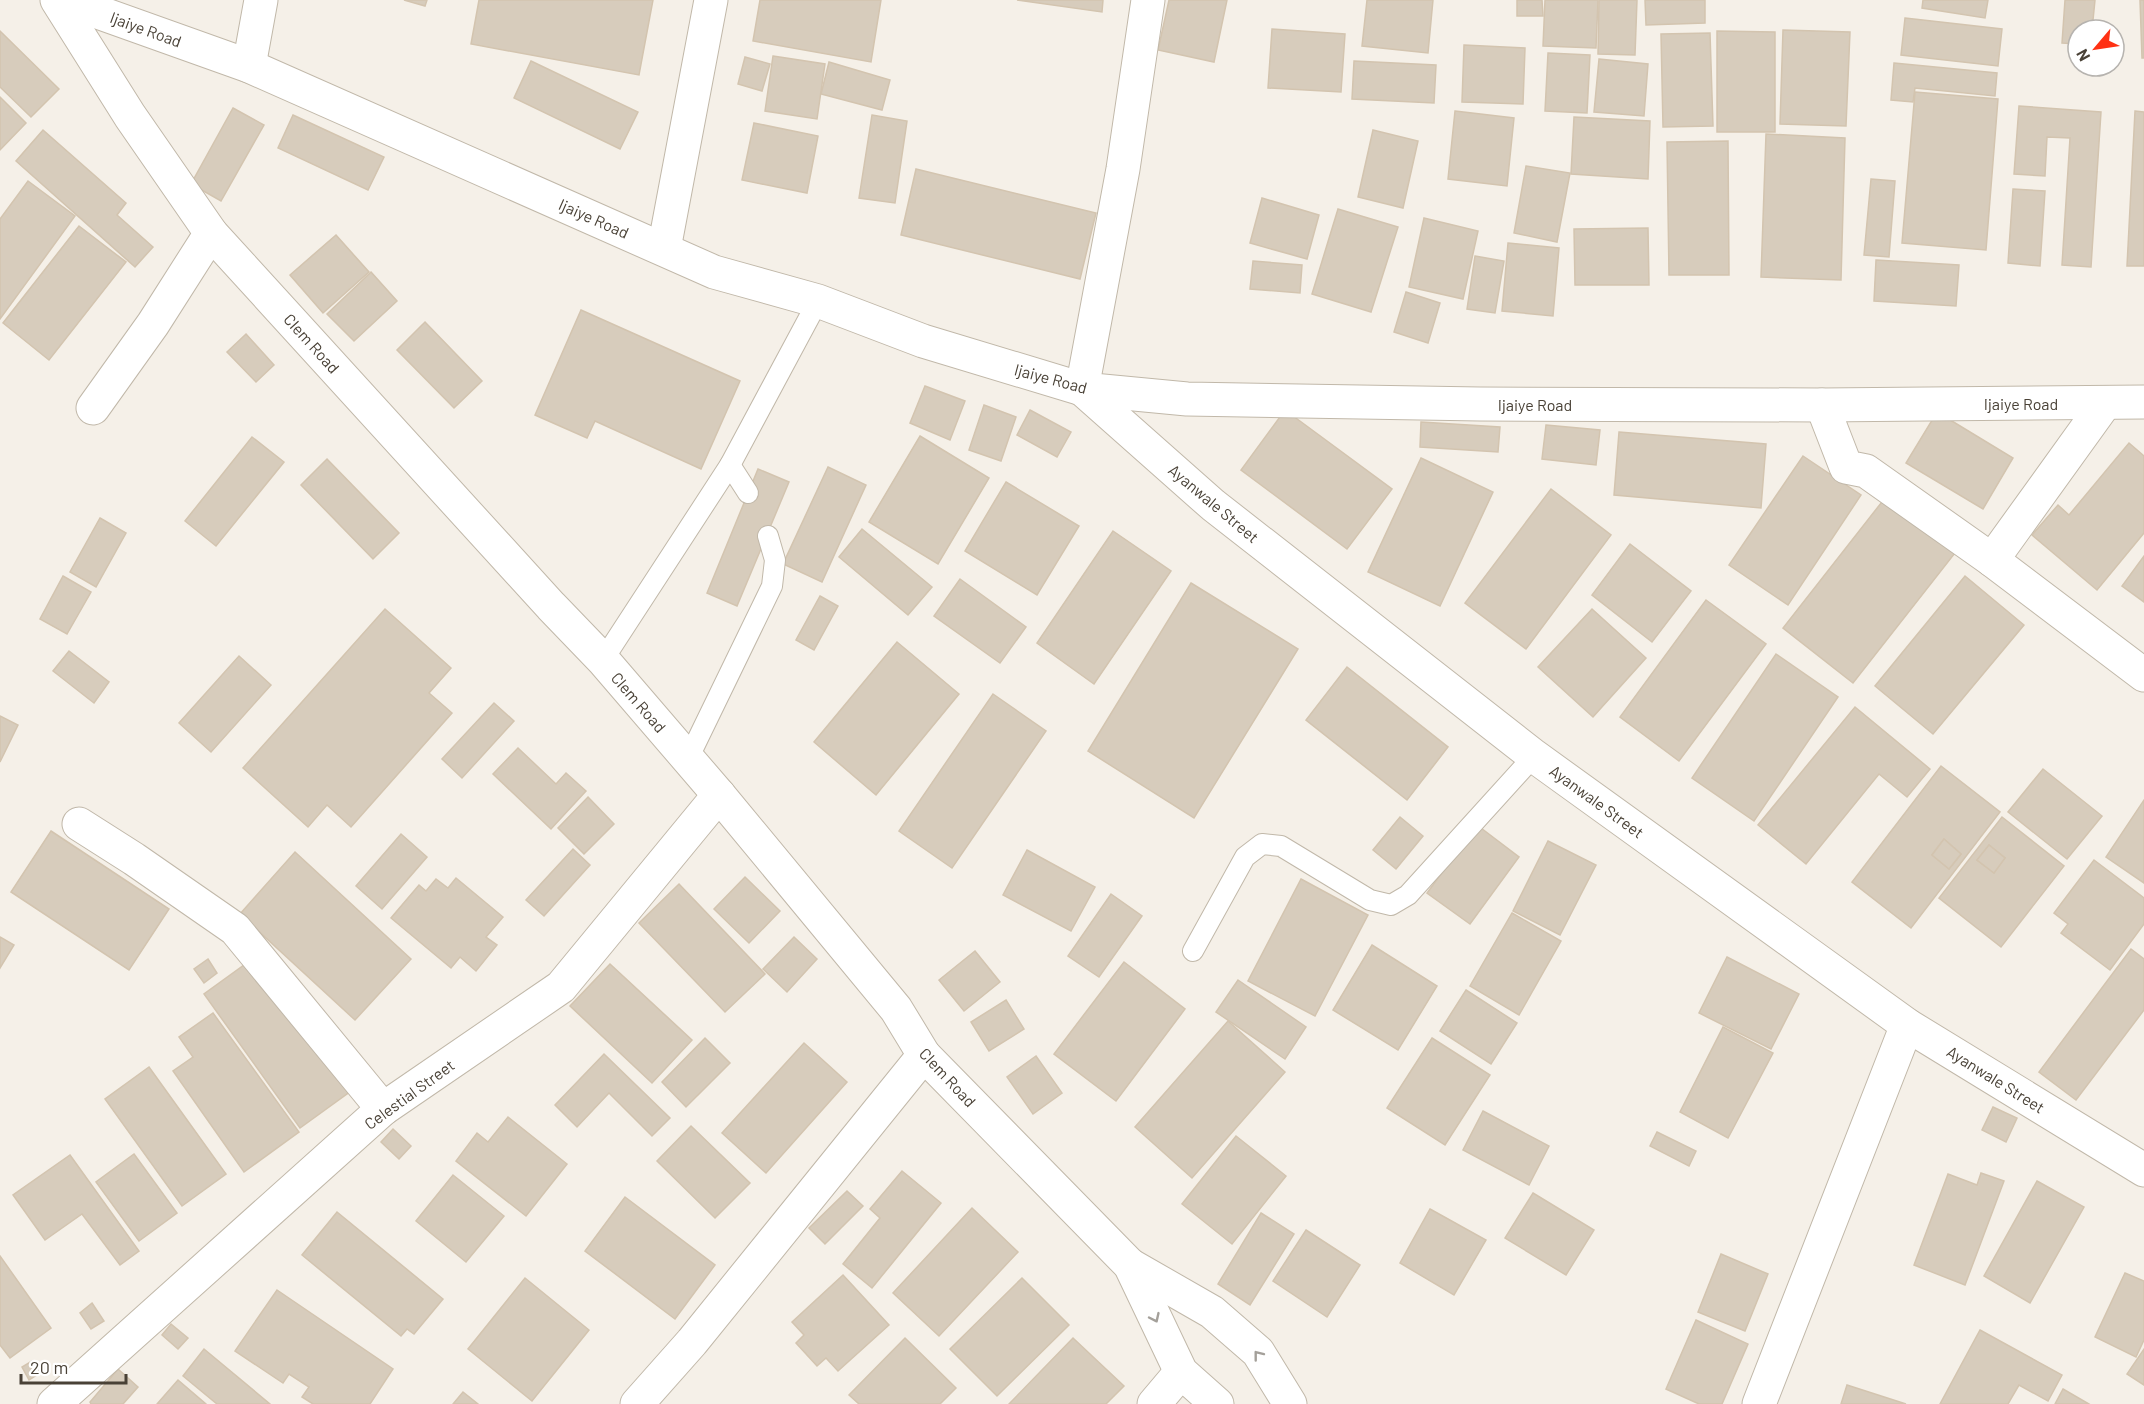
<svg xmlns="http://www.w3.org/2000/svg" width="2144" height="1404" viewBox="0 0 2144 1404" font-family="Barlow,sans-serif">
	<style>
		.building { fill: #d7ccbc; stroke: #d3c4af; stroke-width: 1.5; fill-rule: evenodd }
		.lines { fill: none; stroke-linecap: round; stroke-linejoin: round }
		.lane-casing { stroke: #c1b8a9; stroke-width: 22 }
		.street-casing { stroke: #c1b8a9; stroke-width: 35 }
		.lane { stroke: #fff; stroke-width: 20 }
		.street { stroke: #fff; stroke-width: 33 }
		.oneway { stroke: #a4a09a }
		.labels { text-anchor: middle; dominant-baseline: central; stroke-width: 6; stroke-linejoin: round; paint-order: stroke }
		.street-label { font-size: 16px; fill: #494136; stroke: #fff }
	</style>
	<rect width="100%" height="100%" fill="#f5f0e8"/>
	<!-- building -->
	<g class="building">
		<path d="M404 0H427L425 6Z"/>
		<path d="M479 0H653L639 75 471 44Z"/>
		<path d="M760 0H881L871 62 753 41Z"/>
		<path d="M1017 0H1103L1102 12Z"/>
		<path d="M1169 0H1227L1214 62 1158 50Z"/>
		<path d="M1367 0H1433L1428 53 1362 46Z"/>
		<path d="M1517 0H1542L1543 16H1517Z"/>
		<path d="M1545 0H1598L1596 48 1543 46Z"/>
		<path d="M1599 0H1637L1635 55 1598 54Z"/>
		<path d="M1645 0H1705V23L1646 25Z"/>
		<path d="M1923 0H1988L1985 18 1922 8Z"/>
		<path d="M2065 0H2095L2092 30H2078V44L2062 43Z"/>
		<path d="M2140 0H2144V58H2142Z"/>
		<path d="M1905 18 2002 29 1998 66 1901 55Z"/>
		<path d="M1272 29 1345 34 1341 92 1268 88Z"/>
		<path d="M1783 30 1850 32 1846 126 1780 124Z"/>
		<path d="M0 31 59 89 31 117 0 87Z"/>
		<path d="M1717 31 1775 32V132H1717Z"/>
		<path d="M1710 33 1713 126 1663 127 1661 34Z"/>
		<path d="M1464 45 1525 48 1523 104 1462 102Z"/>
		<path d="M1548 53 1590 55 1587 113 1545 111Z"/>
		<path d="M773 56 825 64 817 119 765 111Z"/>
		<path d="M745 57 770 64 762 91 738 84Z"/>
		<path d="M1599 59 1648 64 1644 116 1594 112Z"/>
		<path d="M531 61 638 112 620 149 514 98Z"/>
		<path d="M1354 61 1436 65 1434 103 1352 99Z"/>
		<path d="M829 62 890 80 882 110 821 94Z"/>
		<path d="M1894 63 1997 73 1995 96 1915 88 1913 102 1891 100Z"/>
		<path d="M1915 92 1998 99 1986 250 1902 243Z"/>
		<path d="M0 97 26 123 0 150Z"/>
		<path d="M2019 106 2101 112 2091 267 2062 265 2070 138 2047 137 2045 176 2014 174Z"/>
		<path d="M233 108 264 125 221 201 191 184Z"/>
		<path d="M1455 111 1514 118 1507 186 1448 179Z"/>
		<path d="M2135 111 2144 112V266H2127Z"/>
		<path d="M293 115 384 157 368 190 278 148Z"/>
		<path d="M872 115 907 121 895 203 859 198Z"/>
		<path d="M1574 117 1650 121 1648 179 1571 174Z"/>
		<path d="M754 123 818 136 807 193 742 180Z"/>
		<path d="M43 130 126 203 117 215 153 247 135 267 16 161Z"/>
		<path d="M1373 130 1418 141 1403 208 1358 197Z"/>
		<path d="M1766 134 1845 138 1841 280 1761 277Z"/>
		<path d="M1728 141 1729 275H1669L1667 142Z"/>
		<path d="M1526 166 1570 173 1557 242 1514 233Z"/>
		<path d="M916 169 1096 213 1080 279 901 235Z"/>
		<path d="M1871 179 1895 181 1889 257 1864 255Z"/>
		<path d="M28 181 75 216 0 319V219Z"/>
		<path d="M2013 189 2045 191 2040 266 2008 263Z"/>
		<path d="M1262 198 1319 215 1307 259 1250 243Z"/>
		<path d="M1338 209 1398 227 1371 312 1312 294Z"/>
		<path d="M1424 218 1478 231 1463 299 1409 287Z"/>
		<path d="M79 226 126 262 49 360 3 323Z"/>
		<path d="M1648 228 1649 285H1575L1574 229Z"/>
		<path d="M336 235 369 272 323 313 290 275Z"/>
		<path d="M1508 243 1559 248 1553 316 1502 311Z"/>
		<path d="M1475 256 1504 261 1495 313 1467 309Z"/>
		<path d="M1876 260 1959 265 1956 306 1874 301Z"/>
		<path d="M1253 261 1302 265 1300 293 1250 289Z"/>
		<path d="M371 272 397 301 354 341 327 314Z"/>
		<path d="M1406 292 1440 303 1428 343 1394 332Z"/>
		<path d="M581 310 740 381 701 469 595 421 587 438 535 415Z"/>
		<path d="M425 322 482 381 454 408 397 350Z"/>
		<path d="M246 334 274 365 256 382 227 352Z"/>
		<path d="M925 386 965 401 950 440 910 423Z"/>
		<path d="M984 405 1016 417 1001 461 969 450Z"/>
		<path d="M1030 410 1071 432 1057 457 1017 435Z"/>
		<path d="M1285 410 1392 489 1347 549 1241 470Z"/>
		<path d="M1937 412 2013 458 1983 509 1906 463Z"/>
		<path d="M1421 422 1500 427 1498 452 1420 447Z"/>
		<path d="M1546 425 1600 430 1596 465 1542 459Z"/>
		<path d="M1619 432 1766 444 1761 508 1614 495Z"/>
		<path d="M920 436 989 478 938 564 869 522Z"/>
		<path d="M252 437 284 462 216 546 185 521Z"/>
		<path d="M2129 443 2144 456V533L2097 590 2032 535 2058 505 2069 515Z"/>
		<path d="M1803 456 1861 495 1788 605 1729 565Z"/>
		<path d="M1421 458 1493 492 1440 606 1368 572Z"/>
		<path d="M327 459 399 533 373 559 301 485Z"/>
		<path d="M828 467 866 485 822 582 783 564Z"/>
		<path d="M758 469 789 482 737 606 707 593Z"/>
		<path d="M1006 482 1079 526 1037 595 965 551Z"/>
		<path d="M1551 489 1611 535 1526 649 1465 603Z"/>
		<path d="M1885 498 1955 553 1853 683 1783 628Z"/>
		<path d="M100 518 126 533 96 587 70 572Z"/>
		<path d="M862 529 932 587 908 615 839 557Z"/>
		<path d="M1113 531 1171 571 1094 684 1037 643Z"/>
		<path d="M1630 544 1691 591 1652 642 1592 595Z"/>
		<path d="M2144 556V602L2122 586Z"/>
		<path d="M63 576 91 592 67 634 40 619Z"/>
		<path d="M1965 576 2024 625 1933 734 1875 686Z"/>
		<path d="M960 579 1026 627 1000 663 934 616Z"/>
		<path d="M1191 583 1298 649 1194 818 1088 751Z"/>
		<path d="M820 596 838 606 814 650 796 640Z"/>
		<path d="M1706 600 1766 644 1679 761 1620 717Z"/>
		<path d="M385 609 451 668 429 693 452 713 351 827 327 805 308 827 243 768Z"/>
		<path d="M1592 609 1646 658 1593 717 1538 667Z"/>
		<path d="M897 642 959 694 876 795 814 742Z"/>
		<path d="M69 651 109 682 94 703 53 671Z"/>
		<path d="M1776 654 1838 697 1754 821 1692 778Z"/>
		<path d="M239 656 271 685 211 752 179 723Z"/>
		<path d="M1347 667 1448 747 1407 800 1306 720Z"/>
		<path d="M993 694 1046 731 952 868 899 831Z"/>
		<path d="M494 703 514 721 462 778 442 759Z"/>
		<path d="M1855 707 1930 769 1907 797 1879 774 1806 864 1758 825Z"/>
		<path d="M0 716 18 725 0 762Z"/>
		<path d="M518 748 556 784 566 773 586 791 551 829 493 774Z"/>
		<path d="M1941 766 2000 812 1911 928 1852 882ZM1944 839 1961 854 1949 869 1932 855Z"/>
		<path d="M2043 769 2102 816 2067 859 2008 812Z"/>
		<path d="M588 797 614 824 584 854 558 828Z"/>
		<path d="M2144 800V883L2106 857Z"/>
		<path d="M1400 817 1423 836 1396 869 1373 850Z"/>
		<path d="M2002 817 2064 866 2001 947 1939 898ZM1989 845 2005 858 1994 873 1977 860Z"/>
		<path d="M1477 825 1519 857 1470 924 1427 893Z"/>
		<path d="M51 831 169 909 129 970 11 892Z"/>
		<path d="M401 834 427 857 382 909 356 886Z"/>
		<path d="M1944 839 1961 854 1949 869 1932 855Z"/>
		<path d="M1548 841 1596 865 1560 935 1513 911Z"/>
		<path d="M1989 845 2005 858 1994 873 1977 860Z"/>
		<path d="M573 849 590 865 544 916 526 900Z"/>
		<path d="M1027 850 1095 887 1071 931 1003 895Z"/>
		<path d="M295 852 411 959 355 1020 240 914Z"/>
		<path d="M2094 860 2144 898V924L2110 970 2061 933 2068 924 2054 913Z"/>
		<path d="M745 877 780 911 749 943 714 909Z"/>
		<path d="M456 878 503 917 486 937 497 945 476 971 460 957 451 968 391 918 419 885 426 891 436 879 448 888Z"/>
		<path d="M1301 879 1368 915 1315 1016 1248 981Z"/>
		<path d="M679 884 765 974 725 1012 639 923Z"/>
		<path d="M1111 894 1142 916 1099 977 1068 956Z"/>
		<path d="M1512 913 1561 941 1519 1015 1470 986Z"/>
		<path d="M0 937 14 945 0 968Z"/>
		<path d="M794 937 817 959 787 992 763 969Z"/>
		<path d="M1372 945 1437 986 1398 1050 1333 1010Z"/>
		<path d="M2131 949 2144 959V1010L2076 1100 2039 1072Z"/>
		<path d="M975 951 1000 982 964 1011 939 980Z"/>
		<path d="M255 957 351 1091 300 1128 204 994Z"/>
		<path d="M1727 957 1799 994 1771 1049 1699 1013Z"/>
		<path d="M208 959 217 973 204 983 194 969Z"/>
		<path d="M1124 962 1185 1009 1116 1101 1054 1054Z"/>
		<path d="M610 964 692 1040 652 1083 570 1006Z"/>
		<path d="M1238 980 1306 1027 1285 1059 1216 1012Z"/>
		<path d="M1466 990 1517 1023 1491 1064 1440 1031Z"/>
		<path d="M1006 1000 1024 1029 989 1051 971 1022Z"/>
		<path d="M213 1013 299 1132 244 1172 173 1071 193 1057 179 1037Z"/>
		<path d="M1228 1021 1285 1072 1192 1178 1135 1127Z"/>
		<path d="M1723 1027 1773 1053 1728 1138 1680 1112Z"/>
		<path d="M705 1038 730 1063 686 1107 662 1082Z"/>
		<path d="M1432 1038 1490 1075 1445 1145 1387 1108Z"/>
		<path d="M804 1043 847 1082 766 1173 722 1133Z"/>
		<path d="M604 1054 670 1118 652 1136 609 1093 577 1127 555 1105Z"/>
		<path d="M1036 1056 1062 1093 1033 1114 1007 1077Z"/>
		<path d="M149 1067 226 1174 182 1206 105 1099Z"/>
		<path d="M1993 1107 2017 1118 2006 1142 1982 1130Z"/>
		<path d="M1483 1111 1549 1146 1529 1185 1463 1150Z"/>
		<path d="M508 1117 567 1164 526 1216 456 1161 477 1133 488 1142Z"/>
		<path d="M691 1126 750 1183 715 1218 657 1161Z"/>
		<path d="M393 1129 411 1146 399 1159 381 1142Z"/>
		<path d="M1657 1132 1696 1151 1689 1166 1650 1146Z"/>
		<path d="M1236 1136 1286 1176 1232 1244 1182 1204Z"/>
		<path d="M134 1154 177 1213 139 1241 96 1182Z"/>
		<path d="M70 1155 139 1251 120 1265 82 1214 45 1240 13 1195Z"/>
		<path d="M902 1171 941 1203 872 1288 843 1264 880 1218 870 1209Z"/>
		<path d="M1981 1173 2004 1181 1965 1285 1914 1265 1948 1174 1977 1185Z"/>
		<path d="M453 1175 504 1216 466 1262 416 1221Z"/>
		<path d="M2037 1181 2084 1207 2030 1303 1984 1276Z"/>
		<path d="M847 1191 863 1206 825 1244 809 1228Z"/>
		<path d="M1533 1193 1594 1230 1566 1275 1505 1238Z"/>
		<path d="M625 1197 715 1265 675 1319 585 1251Z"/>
		<path d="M972 1208 1018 1252 939 1336 893 1293Z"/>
		<path d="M1430 1209 1486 1240 1454 1295 1400 1263Z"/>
		<path d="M337 1212 443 1299 414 1334 407 1329 401 1336 302 1255Z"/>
		<path d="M1261 1213 1294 1234 1250 1305 1218 1284Z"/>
		<path d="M1306 1230 1360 1265 1327 1317 1273 1281Z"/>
		<path d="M1721 1254 1768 1274 1745 1331 1698 1312Z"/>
		<path d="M0 1256 51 1328 10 1358 0 1345Z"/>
		<path d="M2125 1273 2144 1281V1340L2136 1357 2095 1337Z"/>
		<path d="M843 1275 889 1325 838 1371 826 1358 817 1366 796 1343 804 1335 792 1322Z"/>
		<path d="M525 1278 589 1330 532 1401 468 1349Z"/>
		<path d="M1022 1278 1069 1325 997 1396 950 1349Z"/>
		<path d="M277 1290 393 1369 370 1404H313L302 1397 309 1387 289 1374 283 1383 235 1351Z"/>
		<path d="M92 1303 104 1321 91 1329 80 1313Z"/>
		<path d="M1696 1320 1748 1344 1722 1404H1699L1666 1389Z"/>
		<path d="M171 1324 188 1338 178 1349 162 1335Z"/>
		<path d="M1980 1330 2062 1375 2048 1401 2019 1385 2008 1404H1940Z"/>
		<path d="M905 1338 956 1388 940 1404H859L849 1395Z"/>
		<path d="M1073 1338 1124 1386 1106 1404H1009Z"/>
		<path d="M204 1349 270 1404H217L183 1376Z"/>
		<path d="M2144 1349V1385L2127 1374Z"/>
		<path d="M32 1361 40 1373 29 1380 22 1367Z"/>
		<path d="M118 1369 138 1387 123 1404H91L90 1402Z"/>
		<path d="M178 1380 206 1404H157Z"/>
		<path d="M1847 1385 1906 1404H1841Z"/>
		<path d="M2063 1389 2089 1404H2055Z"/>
		<path d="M463 1392 478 1404H453Z"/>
	</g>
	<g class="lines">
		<!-- lane casing -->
		<g class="lane-casing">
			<g id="lane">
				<path d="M730 465 748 493"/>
				<path d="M603 660 730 465 818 301"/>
				<path d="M688 759 772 586 775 560 768 536"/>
				<path d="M1193 951 1245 857 1262 844 1281 846 1370 900 1391 905 1408 895 1534 756"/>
			</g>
		</g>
		<!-- street casing -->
		<g class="street-casing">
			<g id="street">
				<path d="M57 0 130 116 211 233 551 606 603 660 719 795 896 1009 924 1055 1130 1265 1181 1372 1217 1404"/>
				<path d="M64 0 249 66 714 272 818 301 923 341 1082 389 1187 399 1480 404 1822 405 2144 402"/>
				<path d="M1148 0 1123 169 1082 389 1213 505 1534 756 1907 1025 2144 1170"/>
				<path d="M249 66 261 0"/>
				<path d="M664 249 711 0"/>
				<path d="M1822 405 1846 467 1866 471 1992 560 2144 675"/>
				<path d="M93 408 153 324 211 233"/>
				<path d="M1992 560 2105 403"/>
				<path d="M79 824 134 859 235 929 383 1109"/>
				<path d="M1130 1265 1212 1312 1258 1352 1290 1404"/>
				<path d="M54 1404 383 1109 561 987 719 795"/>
				<path d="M637 1404 692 1342 924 1055"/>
				<path d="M1154 1404 1181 1372"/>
				<path d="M1759 1404 1907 1025"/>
			</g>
		</g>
		<!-- lane -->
		<use href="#lane" class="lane"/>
		<!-- street -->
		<use href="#street" class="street"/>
	</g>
	<!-- one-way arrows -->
	<defs><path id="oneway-chevron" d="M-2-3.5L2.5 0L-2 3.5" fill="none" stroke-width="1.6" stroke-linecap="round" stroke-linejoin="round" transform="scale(1.5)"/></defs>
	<g class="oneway">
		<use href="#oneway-chevron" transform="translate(1155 1318) rotate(65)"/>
		<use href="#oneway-chevron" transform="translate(1258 1355) rotate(-128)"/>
	</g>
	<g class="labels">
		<!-- street labels -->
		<g class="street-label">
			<text transform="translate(146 29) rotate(20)">Ijaiye Road</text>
			<text transform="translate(594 218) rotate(24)">Ijaiye Road</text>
			<text transform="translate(312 343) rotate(48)">Clem Road</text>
			<text transform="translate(1051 378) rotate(15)">Ijaiye Road</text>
			<text x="2021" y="403">Ijaiye Road</text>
			<text x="1535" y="404">Ijaiye Road</text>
			<text transform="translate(1214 503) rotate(40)">Ayanwale Street</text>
			<text transform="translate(639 702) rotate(49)">Clem Road</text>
			<text transform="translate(1597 801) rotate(36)">Ayanwale Street</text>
			<text transform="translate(948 1077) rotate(47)">Clem Road</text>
			<text transform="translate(1996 1079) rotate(32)">Ayanwale Street</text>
			<text transform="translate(409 1094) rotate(-36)">Celestial Street</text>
		</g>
	</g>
	<!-- north arrow -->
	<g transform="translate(2096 48) rotate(241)"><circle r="28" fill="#ffffff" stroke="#b6b3af" stroke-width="1.5"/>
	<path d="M0-4.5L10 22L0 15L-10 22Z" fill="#ff3114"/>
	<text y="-9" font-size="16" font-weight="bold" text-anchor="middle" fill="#494136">N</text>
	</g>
	<!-- scale -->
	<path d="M21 1374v9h105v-9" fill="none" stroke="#494136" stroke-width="3"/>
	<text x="30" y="1374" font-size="18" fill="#494136" stroke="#ffffff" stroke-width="4.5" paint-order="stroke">20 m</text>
</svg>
